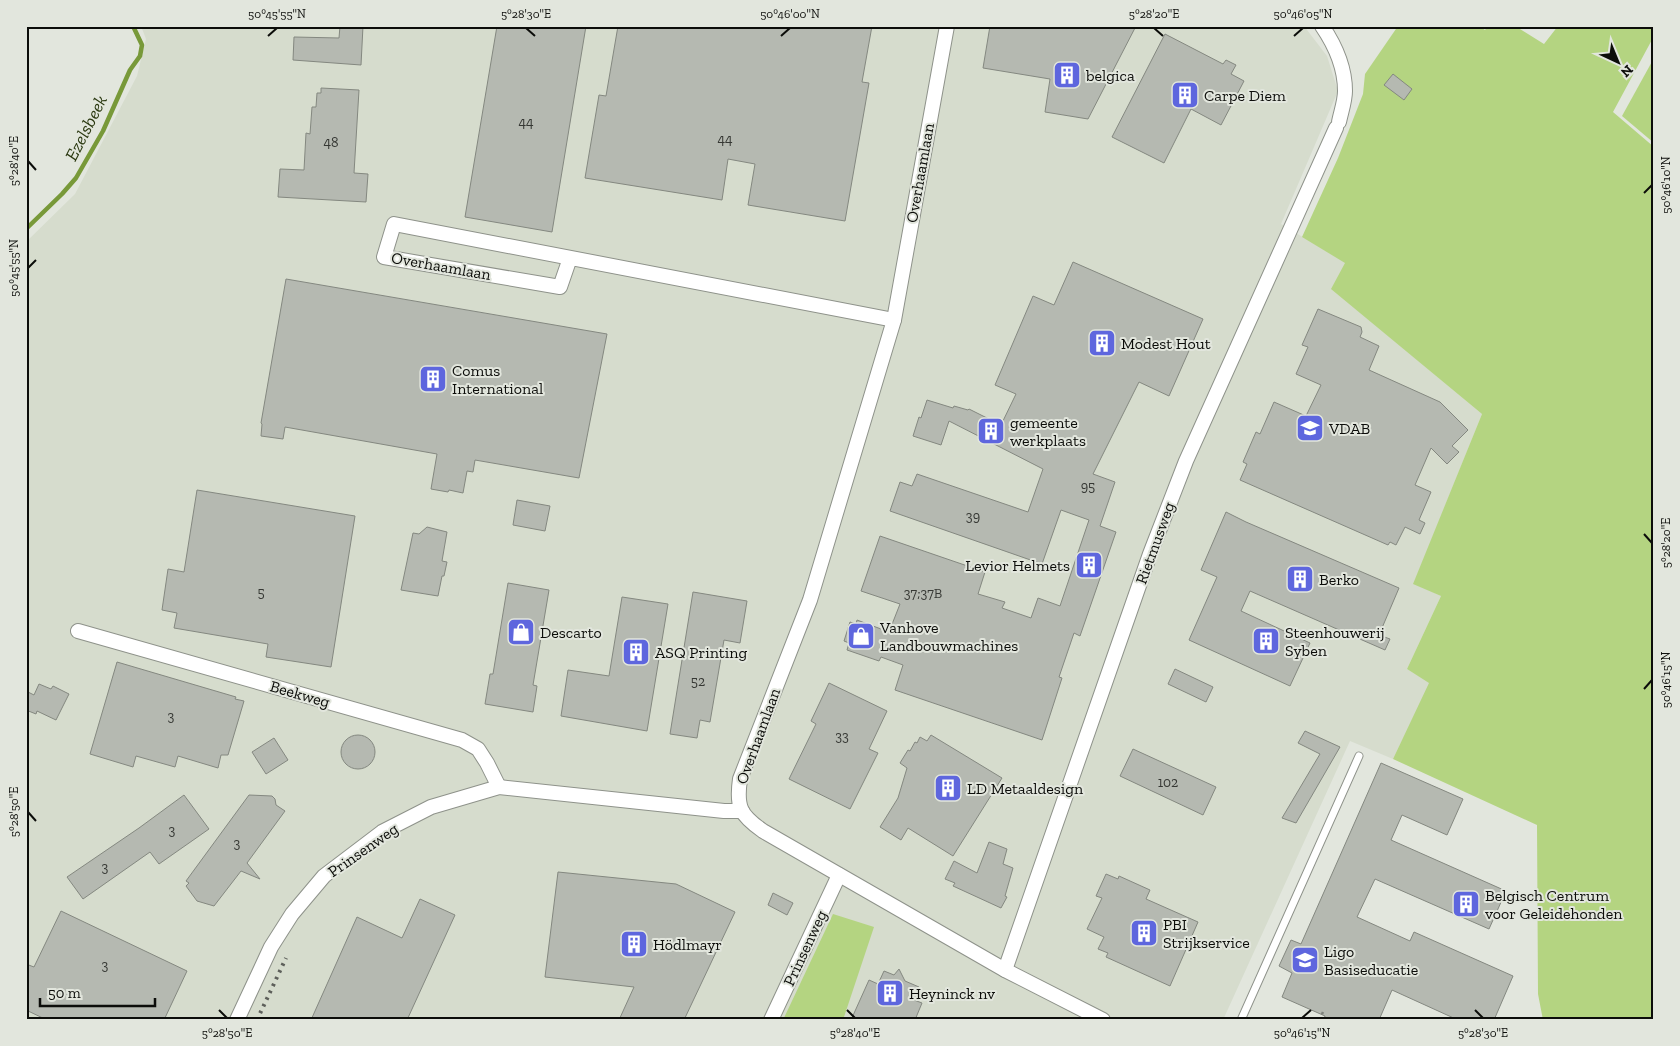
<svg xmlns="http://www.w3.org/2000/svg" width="1680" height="1046" viewBox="0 0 1680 1046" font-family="'Zilla Slab',serif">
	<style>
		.built { fill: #d6dccd }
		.green { fill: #b4d481 }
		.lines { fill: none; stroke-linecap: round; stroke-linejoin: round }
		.stream { stroke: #789939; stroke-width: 4.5 }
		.building { fill: #b5b9b1; stroke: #848880 }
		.lane-casing { stroke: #8e928a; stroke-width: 9 }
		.street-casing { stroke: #8e928a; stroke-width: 16 }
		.path { stroke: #7e817b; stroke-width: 2.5; stroke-dasharray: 2.5 4; stroke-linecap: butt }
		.lane { stroke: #fff; stroke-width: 7 }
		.street { stroke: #fff; stroke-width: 14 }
		.rail { stroke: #5d5f5a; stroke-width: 4; stroke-dasharray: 2.5 5; stroke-linecap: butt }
		.ticks { fill: none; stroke: #0c0d0a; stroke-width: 2 }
		.labels { text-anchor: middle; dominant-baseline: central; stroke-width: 4; stroke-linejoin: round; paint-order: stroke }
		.number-label { font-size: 14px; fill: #363834 }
		.poi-label { font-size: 16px; fill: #0c0d0a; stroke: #e2e6dd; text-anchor: start }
		.street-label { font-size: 16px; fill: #0c0d0a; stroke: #e2e6dd }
		.water-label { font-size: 18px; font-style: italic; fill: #2b3911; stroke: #e2e6dd }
		.neatline { fill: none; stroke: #0c0d0a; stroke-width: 2 }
		.ticks-label { font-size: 12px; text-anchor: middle; fill: #0c0d0a }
	</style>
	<rect width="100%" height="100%" fill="#e2e6dd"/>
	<!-- built -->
	<path class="built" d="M141 26H1304L1327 56 1338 91 1281 224 1346 263 1332 289 1482 414 1414 583 1441 596 1407 669 1430 683 1393 759 1350 741 1223 1020H26V242L75 194 137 76 146 39Z"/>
	<!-- green -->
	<g class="green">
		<path d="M1398 26H1479L1485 30 1488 26H1515L1544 44 1558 26H1654V36L1613 112 1654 147V1020H1543L1538 994 1537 825 1393 759 1429 683 1407 669 1441 596 1413 584 1482 414 1331 289 1345 263 1302 237 1338 158 1363 94 1365 74Z"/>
		<path d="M1654 58V143L1622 116Z"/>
		<path d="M833 914 874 927 843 1020H783Z"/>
	</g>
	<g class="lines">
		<!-- stream -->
		<path class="stream" d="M26 229 62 194 76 178 103 131 130 70 140 56 142 45 133 26"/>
	</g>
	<!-- building -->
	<g class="building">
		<path d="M340 26H363L361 65 293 60 294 37 339 38Z"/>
		<path d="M497 26H586L552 232 465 217Z"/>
		<path d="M618 26H872L862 82 869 83 845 221 748 205 755 164 728 159 722 200 585 178 599 95 606 96Z"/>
		<path d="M990 26H1136L1088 119 1045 112 1050 79 983 68Z"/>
		<path d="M1165 34 1223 64 1226 60 1236 65 1231 74 1244 81 1221 125 1191 109 1164 163 1112 137Z"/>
		<path d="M1393 74 1412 89 1404 100 1384 85Z"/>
		<path d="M321 88 359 90 354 173 368 174 366 202 278 197 280 169 304 170 306 133 310 134 312 107H316L317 93H321Z"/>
		<path d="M1073 262 1203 319 1169 396 1139 382 1093 474 1115 482 1100 526 1116 532 1080 636 1074 633 1059 677 1062 678 1042 740 895 690 903 665 881 657 879 661 847 650 849 643 844 641 850 622 856 624 857 620 889 632 900 604 861 591 880 536 985 572 978 594 1005 602 1002 608 1031 618 1038 598 1060 606 1089 520 1061 510 1042 564 890 511 900 482 912 486 917 474 1028 512 1043 469 949 421 941 445 913 436 919 417 921 418 927 400 953 408 954 406 968 410 969 409 1001 425 1016 394 995 385 1033 296 1054 305Z"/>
		<path d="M286 279 607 334 579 478 475 460 473 472 467 471 463 493 449 490 448 492 431 489 437 454 285 427 283 439 261 436 262 424 261 423Z"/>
		<path d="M1318 309 1361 327 1362 332 1360 337 1379 346 1369 370 1440 402 1468 430 1452 446 1459 452 1447 464 1431 448 1415 485 1431 492 1419 520 1425 523 1420 534 1405 527 1396 545 1390 542 1388 545 1240 480 1247 464 1243 462 1256 432 1260 434 1274 402 1306 416 1321 385 1296 374 1308 347 1302 345Z"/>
		<path d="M197 490 355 516 331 667 266 657 268 644 174 628 177 613 162 610 168 569 184 572Z"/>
		<path d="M517 500 550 506 545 531 513 525Z"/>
		<path d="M1226 512 1246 522 1399 588 1379 635 1390 639 1385 650 1250 591 1241 611 1310 643 1290 686 1189 640 1217 577 1201 570Z"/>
		<path d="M427 527 447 532 442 561 447 562 444 576H442L438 596 401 590 413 533 419 534Z"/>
		<path d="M508 583 549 590 533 685 537 686 533 712 485 704 490 674H493Z"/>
		<path d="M693 592 747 601 740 643 724 640 710 722 700 720 697 738 670 734Z"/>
		<path d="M622 597 668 604 647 731 561 716 568 670 609 676Z"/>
		<path d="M117 662 236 697 235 699 244 701 228 755H221L218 768 178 756 175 767 136 756 133 767 90 754Z"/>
		<path d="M1175 669 1213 687 1206 702 1168 684Z"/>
		<path d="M829 683 887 711 869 749 878 753 850 809 789 779 816 724 811 721Z"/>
		<path d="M39 684 51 689 53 686 69 694 56 720 37 711 36 714 26 710V691L34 695Z"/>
		<path d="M1305 731 1340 747 1296 823 1282 818 1320 754 1298 743Z"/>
		<circle cx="358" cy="752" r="17"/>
		<path d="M931 735 1002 778 953 856 908 828 901 840 880 827 898 798 907 768 900 763 908 750 910 751 915 742 917 743 920 737 927 741Z"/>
		<path d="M274 738 288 760 266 774 252 752Z"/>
		<path d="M1133 749 1216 787 1203 815 1120 776Z"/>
		<path d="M1381 763 1463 799 1447 835 1402 815 1391 840 1506 891 1489 929 1375 879 1357 917 1410 941 1414 932 1513 976 1494 1020H1458L1392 990 1379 1020H1324L1325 1016 1282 997 1292 973 1279 966 1291 940 1301 944Z"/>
		<path d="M184 795 209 829 159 864 150 852 83 899 67 877 139 828Z"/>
		<path d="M249 795 272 796 275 799 276 805 285 811 247 863 260 879 241 871 214 906 197 901 186 886 189 883 186 881Z"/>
		<path d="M989 842 1007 849 1003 864 1013 868 1005 896 1007 897 1001 908 953 886 955 883 945 879 954 861 977 873Z"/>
		<path d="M558 872 676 884 735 912 684 1020H619L634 987 545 977Z"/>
		<path d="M1106 874 1118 879 1119 876 1150 890 1146 899 1198 922 1170 986 1106 957 1108 953 1098 949 1104 937 1087 929 1102 898 1096 896Z"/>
		<path d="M773 893 793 903 787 915 768 905Z"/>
		<path d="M420 899 455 915 407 1020H311L357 917 402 938Z"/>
		<path d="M61 911 187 971 164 1020H47L26 1010V964L34 967Z"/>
		<path d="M899 969 905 981 919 987 914 1000 922 1003 915 1020H851L869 980 878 984 884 971 894 975Z"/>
	</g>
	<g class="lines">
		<!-- lane casing -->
		<g class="lane-casing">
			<path id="lane" d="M1241 1020 1359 756"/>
		</g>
		<!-- street casing -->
		<g class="street-casing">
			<g id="street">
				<path d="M947 26 894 320 810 600 740 779C736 807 740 815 763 831L1005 970 1103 1020"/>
				<path d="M1322 26C1335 45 1345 67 1345 91 1345 101 1341 112 1339 122"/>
				<path d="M570 258 560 287 384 257 394 224 894 320"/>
				<path d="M78 631 462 740 478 749 487 763 499 787"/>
				<path d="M1005 970 1150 554 1186 461 1336 128"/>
				<path d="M237 1020 271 947 292 914 324 876 382 832 431 807 499 787 724 811H742"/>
				<path d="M771 1020 839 875"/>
			</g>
		</g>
		<!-- path -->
		<path class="path" d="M1319 1020 1323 1012"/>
		<!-- lane -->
		<use href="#lane" class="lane"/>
		<!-- street -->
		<use href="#street" class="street"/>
		<!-- rail -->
		<path class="rail" d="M257 1020 286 958"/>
	</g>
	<!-- ticks -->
	<path class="ticks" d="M526 28 535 36M1154 28 1163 36M268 36 277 28M781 36 790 28M1294 36 1303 28M28 161 36 170M1644 193 1652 185M28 268 36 260M1644 534 1652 543M1644 689 1652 680M28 812 36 821M219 1010 227 1018M847 1010 855 1018M1475 1010 1483 1018M1302 1018 1311 1010"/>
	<!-- icons -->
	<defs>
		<g id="building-square" transform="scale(1.4375)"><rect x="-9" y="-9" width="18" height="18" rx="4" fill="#5e66de" stroke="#e2e6dd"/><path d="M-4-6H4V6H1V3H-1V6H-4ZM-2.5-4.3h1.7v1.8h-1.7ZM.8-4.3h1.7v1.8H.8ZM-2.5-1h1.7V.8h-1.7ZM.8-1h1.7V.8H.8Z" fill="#fff"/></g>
		<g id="school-square" transform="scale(1.4375)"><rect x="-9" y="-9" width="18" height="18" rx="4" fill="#5e66de" stroke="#e2e6dd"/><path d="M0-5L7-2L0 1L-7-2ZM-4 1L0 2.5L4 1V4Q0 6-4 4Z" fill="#fff"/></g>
		<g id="shop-square" transform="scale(1.4375)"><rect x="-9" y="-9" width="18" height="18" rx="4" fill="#5e66de" stroke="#e2e6dd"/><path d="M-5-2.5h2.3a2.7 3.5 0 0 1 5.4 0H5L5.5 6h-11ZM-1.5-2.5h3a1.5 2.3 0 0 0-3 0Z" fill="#fff"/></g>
		<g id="university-square" transform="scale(1.4375)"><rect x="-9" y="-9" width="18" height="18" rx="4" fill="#5e66de" stroke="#e2e6dd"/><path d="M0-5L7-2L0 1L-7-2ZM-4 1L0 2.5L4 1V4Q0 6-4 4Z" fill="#fff"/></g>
	</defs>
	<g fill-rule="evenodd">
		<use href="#building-square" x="1067" y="75"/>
		<use href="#building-square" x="1185" y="95"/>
		<use href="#building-square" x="1102" y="343"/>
		<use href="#building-square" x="433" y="379"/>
		<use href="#school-square" x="1310" y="428"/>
		<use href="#building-square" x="991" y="431"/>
		<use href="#building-square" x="1089" y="565"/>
		<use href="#building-square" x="1300" y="579"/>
		<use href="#shop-square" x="521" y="632"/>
		<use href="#shop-square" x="861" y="636"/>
		<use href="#building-square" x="1266" y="641"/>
		<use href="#building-square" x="636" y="652"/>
		<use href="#building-square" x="948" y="788"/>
		<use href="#building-square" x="1466" y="904"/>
		<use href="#building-square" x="1144" y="933"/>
		<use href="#building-square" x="634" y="944"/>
		<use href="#university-square" x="1305" y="960"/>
		<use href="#building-square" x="890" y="993"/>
	</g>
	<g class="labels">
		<!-- number labels -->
		<g class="number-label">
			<text x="526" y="122">44</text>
			<text x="725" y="139">44</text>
			<text x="331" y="142">48</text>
			<text x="1088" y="486">95</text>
			<text x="973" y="516">39</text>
			<text x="261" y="592">5</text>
			<text x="923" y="593">37;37B</text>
			<text x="698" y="681">52</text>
			<text x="171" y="716">3</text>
			<text x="842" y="736">33</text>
			<text x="1168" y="782">102</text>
			<text x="172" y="830">3</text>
			<text x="237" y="843">3</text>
			<text x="105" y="867">3</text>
			<text x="105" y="965">3</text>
		</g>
		<!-- poi labels -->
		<g class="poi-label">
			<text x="1086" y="75">belgica</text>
			<text x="1204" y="95">Carpe Diem</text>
			<text x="1121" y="343">Modest Hout</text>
			<text x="452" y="370">Comus<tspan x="452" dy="18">International</tspan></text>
			<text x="1010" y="422">gemeente<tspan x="1010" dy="18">werkplaats</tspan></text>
			<text x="1329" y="428">VDAB</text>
			<text x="1070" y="565" text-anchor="end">Levior Helmets</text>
			<text x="1319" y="579">Berko</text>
			<text x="880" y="627">Vanhove<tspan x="880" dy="18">Landbouwmachines</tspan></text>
			<text x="540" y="632">Descarto</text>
			<text x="1285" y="632">Steenhouwerij<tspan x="1285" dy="18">Syben</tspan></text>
			<text x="655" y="652">ASQ Printing</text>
			<text x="967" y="788">LD Metaaldesign</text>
			<text x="1485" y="895">Belgisch Centrum<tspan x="1485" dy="18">voor Geleidehonden</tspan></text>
			<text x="1163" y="924">PBI<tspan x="1163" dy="18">Strijkservice</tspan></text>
			<text x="653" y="944">Hödlmayr</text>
			<text x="1324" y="951">Ligo<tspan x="1324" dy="18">Basiseducatie</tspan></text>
			<text x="909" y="993">Heyninck nv</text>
		</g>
		<!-- street labels -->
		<g class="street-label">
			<text transform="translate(920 173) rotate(-80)">Overhaamlaan</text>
			<text transform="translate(441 266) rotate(10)">Overhaamlaan</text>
			<text transform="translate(1155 543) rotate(-70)">Rietmusweg</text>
			<text transform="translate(300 694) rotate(16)">Beekweg</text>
			<text transform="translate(758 736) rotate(-70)">Overhaamlaan</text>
			<text transform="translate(363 850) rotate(-35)">Prinsenweg</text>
			<text transform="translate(805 948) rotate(-65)">Prinsenweg</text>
		</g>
		<!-- water labels -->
		<g class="water-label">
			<text transform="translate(86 128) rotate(-63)">Ezelsbeek</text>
		</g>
	</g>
	<!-- border -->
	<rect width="1680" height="1046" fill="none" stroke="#e2e6dd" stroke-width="55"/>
	<!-- north arrow -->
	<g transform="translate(1618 62) rotate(136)" stroke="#e2e6dd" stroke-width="4" paint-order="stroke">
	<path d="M0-4L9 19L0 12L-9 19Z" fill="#0c0d0a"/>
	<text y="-8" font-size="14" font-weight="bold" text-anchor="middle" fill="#0c0d0a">N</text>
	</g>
	<!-- scale -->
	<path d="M40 998v8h115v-8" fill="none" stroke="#0c0d0a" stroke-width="2.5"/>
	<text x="48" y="998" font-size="15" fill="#0c0d0a" stroke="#e2e6dd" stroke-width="4" paint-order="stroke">50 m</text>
	<rect x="28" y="28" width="1624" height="990" class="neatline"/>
	<g class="ticks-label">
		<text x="277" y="18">50°45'55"N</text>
		<text x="526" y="18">5°28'30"E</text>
		<text x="790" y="18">50°46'00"N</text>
		<text x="1154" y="18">5°28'20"E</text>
		<text x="1303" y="18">50°46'05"N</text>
		<text transform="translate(14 161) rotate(-90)" y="4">5°28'40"E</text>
		<text transform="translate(1666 185) rotate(-90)" y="4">50°46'10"N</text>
		<text transform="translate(14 268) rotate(-90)" y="4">50°45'55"N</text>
		<text transform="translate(1666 543) rotate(-90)" y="4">5°28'20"E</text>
		<text transform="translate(1666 680) rotate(-90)" y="4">50°46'15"N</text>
		<text transform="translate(14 812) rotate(-90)" y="4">5°28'50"E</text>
		<text x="227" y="1037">5°28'50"E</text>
		<text x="855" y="1037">5°28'40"E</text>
		<text x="1302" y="1037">50°46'15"N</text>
		<text x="1483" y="1037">5°28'30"E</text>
	</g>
</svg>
